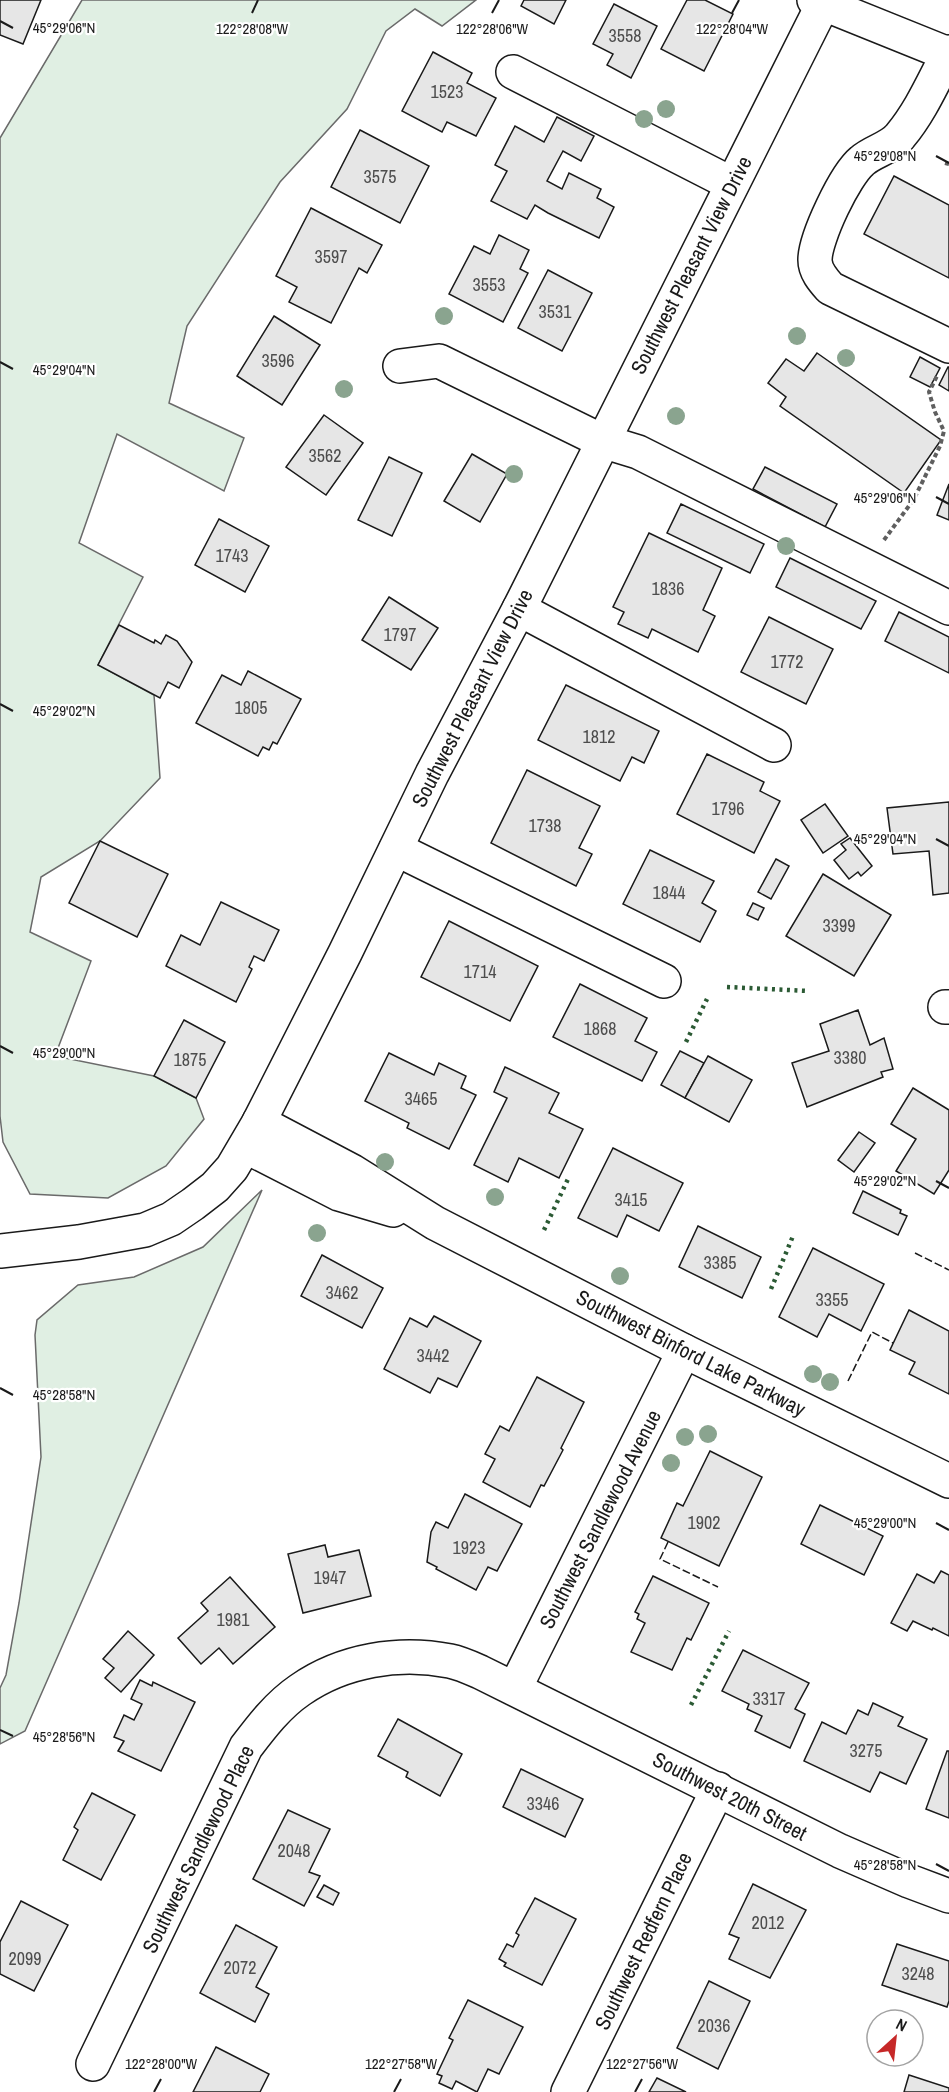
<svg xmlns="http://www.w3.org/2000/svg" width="949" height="2092" viewBox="0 0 949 2092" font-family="'Archivo Narrow',sans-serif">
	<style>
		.green { fill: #e0efe3; stroke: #6a6a6a; stroke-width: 1.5 }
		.building { fill: #e6e6e6; stroke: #1a1a1a; stroke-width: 1.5 }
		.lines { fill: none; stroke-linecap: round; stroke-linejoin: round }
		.minor-casing { stroke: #1a1a1a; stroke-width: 36 }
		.path { stroke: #5f5f5f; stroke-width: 4; stroke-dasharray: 4.5 3; stroke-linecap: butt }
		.minor { stroke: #fff; stroke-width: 33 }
		.hedge { stroke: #2b5a34; stroke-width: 4.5; stroke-dasharray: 3 4.5; stroke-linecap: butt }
		.fence { stroke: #1a1a1a; stroke-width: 1.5; stroke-dasharray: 8 3; stroke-linecap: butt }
		.tree { fill: #8aa48f }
		.ticks { fill: none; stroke: #1a1a1a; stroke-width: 2 }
		.labels { text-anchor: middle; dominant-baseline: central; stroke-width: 4.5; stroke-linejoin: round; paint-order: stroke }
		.number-label { font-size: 18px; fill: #4d4d4d }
		.street-label { font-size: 21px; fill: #1a1a1a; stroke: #fff }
		.ticks-label { font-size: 15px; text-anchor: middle; fill: #1a1a1a; stroke: #fff; stroke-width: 4.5; stroke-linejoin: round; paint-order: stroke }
	</style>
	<rect width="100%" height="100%" fill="#fff"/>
	<!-- green -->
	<g class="green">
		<path d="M82 0H476L442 26 415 9 386 31 347 109 280 182 187 326 169 403 244 438 224 491 117 434 79 543 143 577 98 665 154 695 160 778 100 841 41 877 30 932 91 961 55 1056 154 1076 196 1098 204 1119 166 1166 108 1198 30 1194 3 1142 0 1116V138Z"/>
		<path d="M262 1190 25 1731 0 1744V1688L6 1675 19 1603 41 1457 35 1335 37 1320 78 1285 134 1277 203 1247Z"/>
	</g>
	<!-- building -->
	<g class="building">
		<path d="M0 0H41L23 44 0 35Z"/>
		<path d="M524 0H566L554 24 521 6Z"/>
		<path d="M687 0H705L733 14 704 71 661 49Z"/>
		<path d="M614 4 657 26 631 78 607 65 613 54 593 44Z"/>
		<path d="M433 52 472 73 467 83 496 98 476 136 447 122 442 132 402 111Z"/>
		<path d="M557 117 594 136 581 161 563 151 547 181 562 189 569 173 601 189 597 198 614 207 599 238 548 213 535 205 527 219 491 201 507 171 495 165 515 126 544 142Z"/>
		<path d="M360 130 429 166 400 223 331 187Z"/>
		<path d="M894 176 949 205V278L864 234Z"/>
		<path d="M311 208 382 245 367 273 359 268 331 323 289 302 297 287 276 276Z"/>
		<path d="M499 235 529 250 520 269 528 273 503 322 449 294 474 246 490 254Z"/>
		<path d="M548 270 592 293 562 351 518 328Z"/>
		<path d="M274 316 320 345 282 405 237 376Z"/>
		<path d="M817 353 941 440 904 493 780 406 786 397 768 383 786 359 804 371Z"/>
		<path d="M920 357 940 368 930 387 910 377Z"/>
		<path d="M948 367H949V391L939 385Z"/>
		<path d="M324 415 363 443 326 495 286 467Z"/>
		<path d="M472 454 507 474 480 522 444 501Z"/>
		<path d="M389 457 422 473 392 536 358 520Z"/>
		<path d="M765 467 837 504 825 527 753 489Z"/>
		<path d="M949 484V520L937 515Z"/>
		<path d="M681 504 764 544 750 573 667 533Z"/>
		<path d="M219 519 269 546 245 592 195 565Z"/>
		<path d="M649 533 722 568 703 610 715 616 698 652 652 629 648 638 618 624 624 612 613 607Z"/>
		<path d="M790 558 876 601 861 629 776 587Z"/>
		<path d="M389 597 438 628 411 670 362 640Z"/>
		<path d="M899 612 949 637V673L885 641Z"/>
		<path d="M769 617 833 649 806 704 741 672Z"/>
		<path d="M119 625 154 643 155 640 161 644 166 635 177 641 192 662 179 688 168 682 160 698 98 665Z"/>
		<path d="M248 671 301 699 277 744 273 742 269 750 263 747 258 756 196 723 222 675 241 685Z"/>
		<path d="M566 685 659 731 644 763 632 757 620 781 538 740Z"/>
		<path d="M707 754 764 782 760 791 780 801 754 853 677 814Z"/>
		<path d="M527 770 600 806 579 848 592 854 576 886 491 843Z"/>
		<path d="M949 802V893L933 895 929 851 893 854 887 808Z"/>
		<path d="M825 804 848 836 823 853 801 820Z"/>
		<path d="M850 838 872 866 861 876 858 872 849 879 834 860 846 850 841 844Z"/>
		<path d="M100 841 168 874 137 937 69 903Z"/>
		<path d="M650 850 714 881 702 903 716 911 700 942 623 904Z"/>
		<path d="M776 859 789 866 771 899 758 892Z"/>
		<path d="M823 874 891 915 854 976 786 936Z"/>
		<path d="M221 902 279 930 264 961 254 956 249 967 252 969 236 1002 166 966 181 935 200 945Z"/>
		<path d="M753 903 764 908 758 920 747 915Z"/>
		<path d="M449 921 538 966 510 1021 421 977Z"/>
		<path d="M580 984 647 1018 635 1041 657 1052 642 1081 553 1037Z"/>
		<path d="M858 1010 870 1045 884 1038 893 1069 881 1072 883 1077 807 1107 792 1063 829 1051 820 1024Z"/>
		<path d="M184 1020 225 1042 196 1098 154 1076Z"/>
		<path d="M680 1051 704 1063 685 1098 661 1085Z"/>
		<path d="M389 1053 434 1075 439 1063 466 1076 461 1088 476 1095 449 1149 407 1128 409 1123 365 1101Z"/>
		<path d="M708 1056 752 1080 729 1122 685 1098Z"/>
		<path d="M505 1067 559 1093 549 1113 583 1129 559 1178 519 1158 508 1182 474 1165 507 1098 494 1092Z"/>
		<path d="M913 1088 949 1110V1170L934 1194 896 1171 916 1139 891 1124Z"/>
		<path d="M859 1132 875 1143 854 1172 838 1160Z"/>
		<path d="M613 1148 683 1183 659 1231 627 1215 617 1237 578 1218Z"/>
		<path d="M863 1191 901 1210 900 1213 907 1216 898 1235 853 1213Z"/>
		<path d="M698 1226 761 1257 742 1298 679 1267Z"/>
		<path d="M813 1248 884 1284 861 1331 829 1314 817 1337 779 1317Z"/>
		<path d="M322 1255 383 1288 362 1328 301 1296Z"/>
		<path d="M909 1310 949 1331V1394L909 1374 915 1362 890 1350Z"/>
		<path d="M434 1316 481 1341 457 1387 438 1378 430 1393 384 1369 410 1318 427 1327Z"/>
		<path d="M537 1377 584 1402 561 1448 563 1450 544 1486 541 1485 530 1507 483 1482 495 1459 485 1454 500 1426 509 1431Z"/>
		<path d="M710 1451 762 1477 719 1566 661 1538 677 1503 683 1506Z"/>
		<path d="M465 1494 522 1524 497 1571 488 1567 476 1590 436 1569 437 1567 427 1562 431 1532 436 1522 448 1528Z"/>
		<path d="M820 1505 883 1536 864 1575 801 1544Z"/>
		<path d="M325 1545 328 1557 359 1550 371 1596 303 1613 288 1554Z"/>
		<path d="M941 1571 949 1575V1636L933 1628 932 1630 913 1621 907 1631 891 1623 917 1574 934 1583Z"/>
		<path d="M653 1576 709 1603 691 1640 687 1638 672 1670 631 1652 645 1623 637 1619 639 1614 635 1612Z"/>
		<path d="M230 1577 275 1627 233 1664 219 1648 201 1664 178 1638 208 1611 201 1603Z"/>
		<path d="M128 1631 154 1655 121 1692 105 1678 114 1668 103 1659Z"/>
		<path d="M743 1650 809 1683 795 1709 805 1714 790 1748 755 1731 762 1716 747 1709 749 1704 722 1691Z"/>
		<path d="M140 1680 152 1686 153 1682 195 1702 161 1771 118 1751 124 1741 114 1737 124 1715 134 1720 142 1704 131 1699Z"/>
		<path d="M873 1703 903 1717 898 1726 927 1739 906 1784 880 1772 870 1792 804 1761 822 1722 846 1734 858 1710 868 1715Z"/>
		<path d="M398 1719 462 1754 440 1796 406 1777 408 1772 378 1756Z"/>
		<path d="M947 1751H949V1818L926 1809Z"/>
		<path d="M521 1769 583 1799 565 1837 503 1807Z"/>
		<path d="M92 1793 135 1815 101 1880 63 1860 78 1830 74 1827Z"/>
		<path d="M288 1810 330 1829 309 1872 320 1876 304 1906 253 1879Z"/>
		<path d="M753 1884 806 1910 770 1978 729 1959 739 1938 729 1934Z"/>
		<path d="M324 1885 339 1893 333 1905 317 1897Z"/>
		<path d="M535 1898 576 1919 542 1985 504 1966 506 1963 499 1959 507 1944 513 1947 519 1935 516 1933Z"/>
		<path d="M21 1901 68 1925 34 1991 0 1974V1942Z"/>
		<path d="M236 1925 277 1947 256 1987 269 1994 255 2022 200 1993Z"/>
		<path d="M897 1944 949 1961V2001L947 2007 882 1985Z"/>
		<path d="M709 1981 750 2001 718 2069 677 2048Z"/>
		<path d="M468 2000 523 2027 499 2074 488 2069 477 2092 456 2081 452 2089 439 2083 442 2076 437 2074 453 2040 449 2038Z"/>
		<path d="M216 2047 269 2074 260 2092H193Z"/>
		<path d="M909 2075 949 2088V2092H904Z"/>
		<path d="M657 2078 686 2092H649Z"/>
	</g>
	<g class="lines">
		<!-- minor casing -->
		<g class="minor-casing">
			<g id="minor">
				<path d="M814 0 948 54"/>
				<path d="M949 52C934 80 921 111 900 136 891 148 873 151 862 161 845 175 815 238 815 260 815 271 823 280 830 288L949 346"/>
				<path d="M513 72 732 184"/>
				<path d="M400 366 439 361 602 441 638 452 949 608"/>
				<path d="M519 609 774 745"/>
				<path d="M396 849 664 981"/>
				<path d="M945 1007H949"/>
				<path d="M259 1122 352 1171 435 1223 684 1351 949 1481"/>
				<path d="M247 1147 339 1194 393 1210"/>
				<path d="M0 1251 79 1242 145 1230 171 1219 193 1204 215 1187 232 1168 259 1122 345 953 432 774 519 609 825 0"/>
				<path d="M515 1688 684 1351"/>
				<path d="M93 2064 246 1747C262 1726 278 1705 300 1690 343 1660 399 1651 450 1661 460 1663 471 1668 480 1672L840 1851 909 1881 949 1896"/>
				<path d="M568 2092 718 1789"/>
			</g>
		</g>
		<!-- path -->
		<g class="path">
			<path d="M945 163 949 164"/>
			<path d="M884 540 914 499 940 446 944 431 935 412 929 392 937 376"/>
		</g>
		<!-- minor -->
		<use href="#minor" class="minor"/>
		<!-- hedge -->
		<g class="hedge">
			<path d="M727 987 808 991"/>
			<path d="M686 1042 707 999"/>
			<path d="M544 1230 568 1179"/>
			<path d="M771 1289 793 1236"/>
			<path d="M691 1705 729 1631"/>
		</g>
		<!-- fence -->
		<g class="fence">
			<path d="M915 1253 949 1270"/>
			<path d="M848 1381 872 1332 893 1343"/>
			<path d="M668 1542 660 1559 718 1587"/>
		</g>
	</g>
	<!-- trees -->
	<g class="tree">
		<circle cx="666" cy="109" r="9"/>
		<circle cx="644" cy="119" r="9"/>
		<circle cx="444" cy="316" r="9"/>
		<circle cx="797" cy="336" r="9"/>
		<circle cx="846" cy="358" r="9"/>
		<circle cx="344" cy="389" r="9"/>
		<circle cx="676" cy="416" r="9"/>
		<circle cx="514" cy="474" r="9"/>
		<circle cx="786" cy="546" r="9"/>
		<circle cx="385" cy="1162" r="9"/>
		<circle cx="495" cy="1197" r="9"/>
		<circle cx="317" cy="1233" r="9"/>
		<circle cx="620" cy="1276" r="9"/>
		<circle cx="813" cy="1374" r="9"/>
		<circle cx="830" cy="1382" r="9"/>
		<circle cx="708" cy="1434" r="9"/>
		<circle cx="685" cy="1437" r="9"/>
		<circle cx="671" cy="1463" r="9"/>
	</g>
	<!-- ticks -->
	<path class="ticks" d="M252 13 258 0M492 13 499 0M732 13 739 0M0 21 13 28M936 156 949 163M0 362 13 369M936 497 949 504M0 704 13 711M936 839 949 846M0 1046 13 1053M936 1181 949 1188M0 1388 13 1395M936 1523 949 1530M0 1730 13 1736M936 1864 949 1871M154 2092 161 2079M394 2092 401 2079M635 2092 642 2079"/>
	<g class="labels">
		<!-- number labels -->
		<g class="number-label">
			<text x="625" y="35">3558</text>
			<text x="447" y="91">1523</text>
			<text x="380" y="176">3575</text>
			<text x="331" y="256">3597</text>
			<text x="489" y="284">3553</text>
			<text x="555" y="311">3531</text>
			<text x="278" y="360">3596</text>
			<text x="325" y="455">3562</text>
			<text x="232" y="555">1743</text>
			<text x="668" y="588">1836</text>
			<text x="400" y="634">1797</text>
			<text x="787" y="661">1772</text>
			<text x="251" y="707">1805</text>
			<text x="599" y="736">1812</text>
			<text x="728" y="808">1796</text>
			<text x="545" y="825">1738</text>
			<text x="669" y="892">1844</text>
			<text x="839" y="925">3399</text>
			<text x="480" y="971">1714</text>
			<text x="600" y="1028">1868</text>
			<text x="850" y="1057">3380</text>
			<text x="190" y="1059">1875</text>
			<text x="421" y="1098">3465</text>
			<text x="631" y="1199">3415</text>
			<text x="720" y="1262">3385</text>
			<text x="342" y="1292">3462</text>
			<text x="832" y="1299">3355</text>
			<text x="433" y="1355">3442</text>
			<text x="704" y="1522">1902</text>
			<text x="469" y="1547">1923</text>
			<text x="330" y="1577">1947</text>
			<text x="233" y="1619">1981</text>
			<text x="769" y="1698">3317</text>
			<text x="866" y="1750">3275</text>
			<text x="543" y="1803">3346</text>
			<text x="294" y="1850">2048</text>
			<text x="768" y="1922">2012</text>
			<text x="25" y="1958">2099</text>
			<text x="240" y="1967">2072</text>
			<text x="918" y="1973">3248</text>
			<text x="714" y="2025">2036</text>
		</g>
		<!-- street labels -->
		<g class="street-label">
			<text transform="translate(691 265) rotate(-63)">Southwest Pleasant View Drive</text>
			<text transform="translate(472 698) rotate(-63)">Southwest Pleasant View Drive</text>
			<text transform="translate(691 1353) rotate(27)">Southwest Binford Lake Parkway</text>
			<text transform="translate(600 1519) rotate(-63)">Southwest Sandlewood Avenue</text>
			<text transform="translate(730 1796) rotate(27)">Southwest 20th Street</text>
			<text transform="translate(198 1849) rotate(-64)">Southwest Sandlewood Place</text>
			<text transform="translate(643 1941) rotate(-64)">Southwest Redfern Place</text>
		</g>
	</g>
	<g class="ticks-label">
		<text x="64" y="33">45°29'06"N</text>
		<text x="252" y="34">122°28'08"W</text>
		<text x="492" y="34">122°28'06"W</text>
		<text x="732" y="34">122°28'04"W</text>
		<text x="885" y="161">45°29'08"N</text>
		<text x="64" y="375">45°29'04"N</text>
		<text x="885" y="503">45°29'06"N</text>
		<text x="64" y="716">45°29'02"N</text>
		<text x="885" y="844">45°29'04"N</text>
		<text x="64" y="1058">45°29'00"N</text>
		<text x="885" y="1186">45°29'02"N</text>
		<text x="64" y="1400">45°28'58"N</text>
		<text x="885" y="1528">45°29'00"N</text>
		<text x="64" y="1742">45°28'56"N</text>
		<text x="885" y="1870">45°28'58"N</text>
		<text x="161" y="2069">122°28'00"W</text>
		<text x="401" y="2069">122°27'58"W</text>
		<text x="642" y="2069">122°27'56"W</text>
	</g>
	<!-- north arrow -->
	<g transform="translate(895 2038) rotate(27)"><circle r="28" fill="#ffffff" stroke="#a3a3a3" stroke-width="1.5"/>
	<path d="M0-4.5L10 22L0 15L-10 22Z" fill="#c62828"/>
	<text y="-9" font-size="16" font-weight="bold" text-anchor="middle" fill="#1a1a1a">N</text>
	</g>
</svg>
